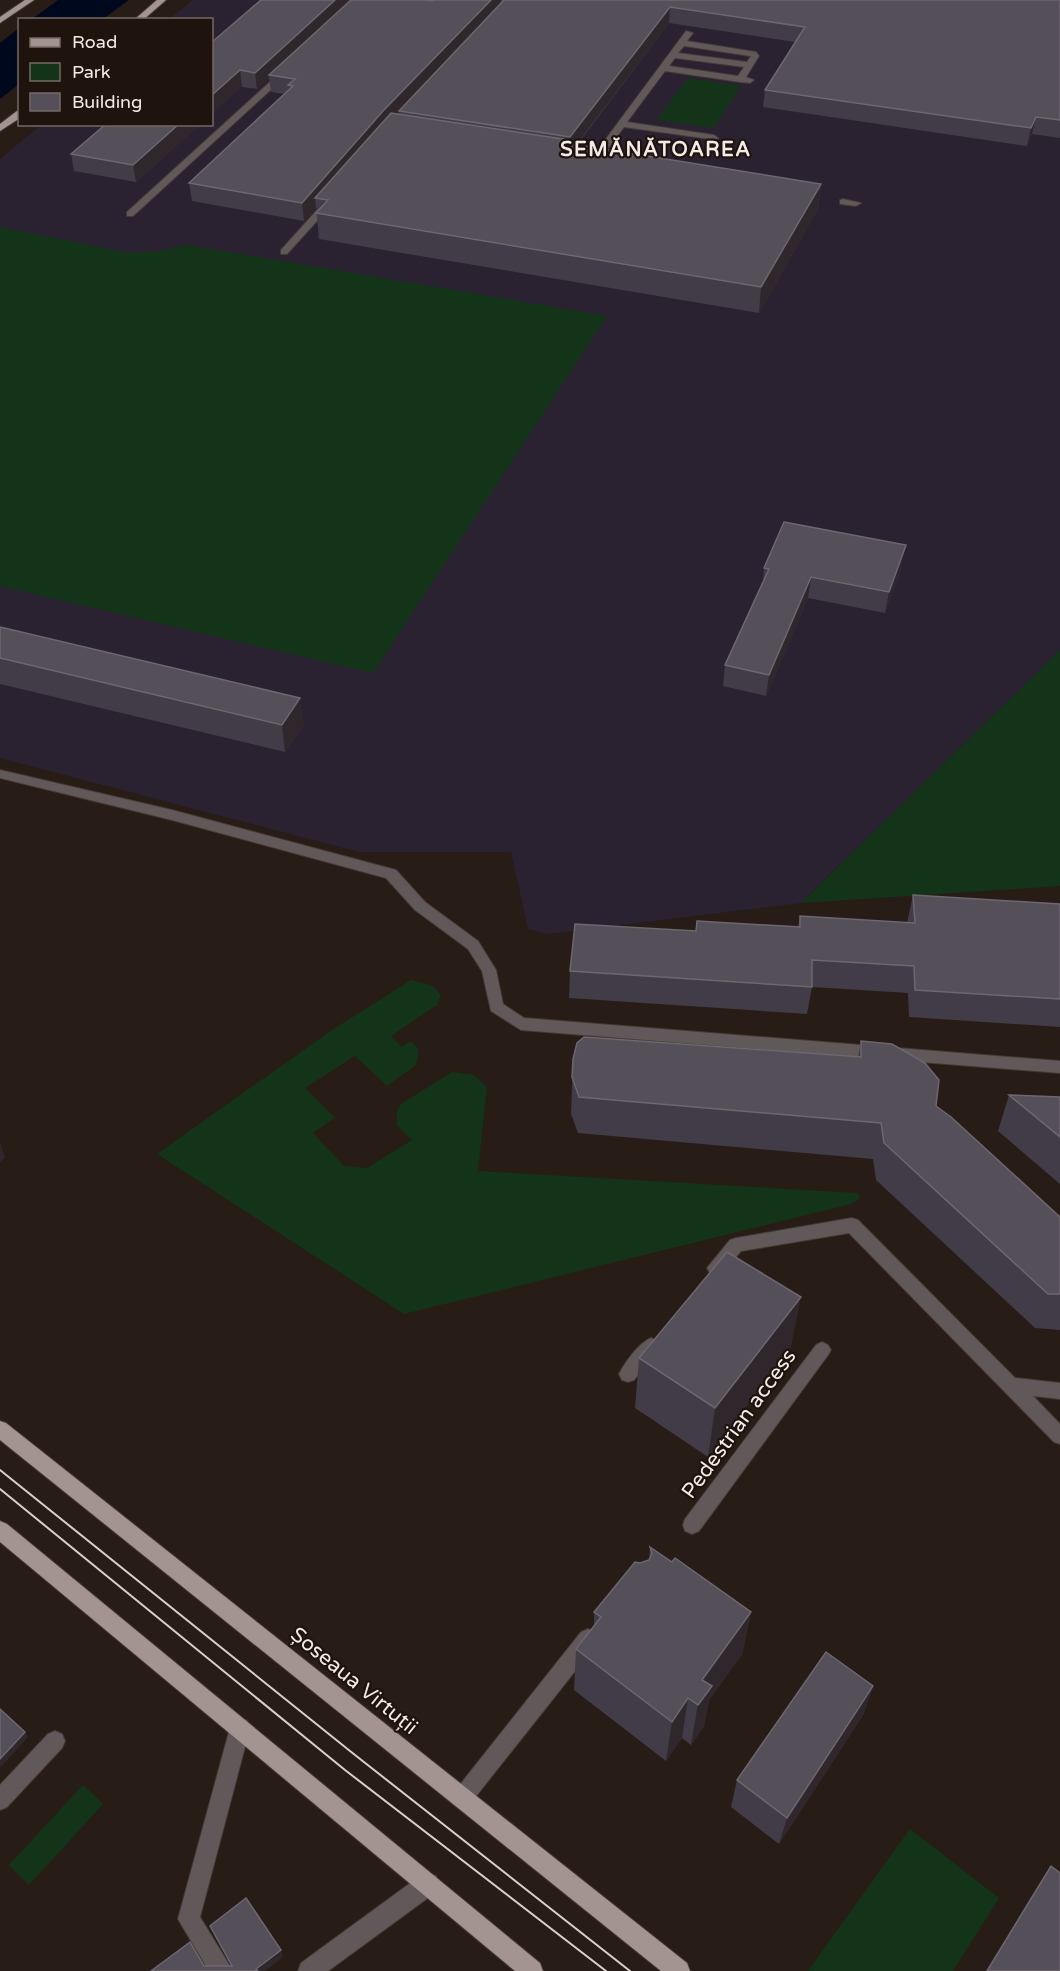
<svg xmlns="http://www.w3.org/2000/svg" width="1060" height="1971" viewBox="0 0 1060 1971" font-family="'Varela Round',sans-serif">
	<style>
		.commercial { fill: #2a2231 }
		.green { fill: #133419 }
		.water { fill: #00081d }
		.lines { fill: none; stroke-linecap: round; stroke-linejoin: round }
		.minor-casing { stroke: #453933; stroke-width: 2 }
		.major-casing { stroke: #453933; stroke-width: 2 }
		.minor { fill: #615959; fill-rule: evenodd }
		.major { fill: #a39492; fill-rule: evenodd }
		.tram { stroke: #d9d0cc; stroke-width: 2 }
		.wall { fill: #413c47 }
		.shaded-wall { fill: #2f272c }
		.building { fill: #544f58; stroke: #6d676f; stroke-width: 1.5 }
		.labels { text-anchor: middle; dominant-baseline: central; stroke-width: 4.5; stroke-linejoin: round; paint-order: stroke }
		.far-district-label { font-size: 20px; font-weight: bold; letter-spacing: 1.5px; fill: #f4ebe7; stroke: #1e130d }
		.near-street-label { font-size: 21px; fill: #f4ebe7; stroke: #1e130d }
	</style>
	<rect width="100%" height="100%" fill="#281c16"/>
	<!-- commercial -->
	<path class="commercial" d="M193 0H1060V650L801 903 548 934 528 929 511 852H359L0 758V159L41 125 212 124V20L169 19Z"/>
	<!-- green -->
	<g class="green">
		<path d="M688 78 741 86 713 128 657 120Z"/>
		<path d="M0 227 125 252H156L187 245 607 316 373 673 0 586Z"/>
		<path d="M1060 650V886L801 903Z"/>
		<path d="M411 980 433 986 441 995 437 1005 391 1036 402 1047 410 1041 419 1049 416 1065 387 1086 355 1056 305 1088 335 1118 313 1133 344 1166 367 1168 412 1140 397 1125V1111L401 1104 452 1072 474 1075 487 1087 478 1171 858 1193 860 1199 851 1204 404 1314 157 1154 332 1030Z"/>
		<path d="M83 1785 103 1804 29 1885 9 1865Z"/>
		<path d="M910 1829 999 1898 953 1971H808Z"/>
	</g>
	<!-- water -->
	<g class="water">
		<path d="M58 0H129L103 19H32Z"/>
		<path d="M19 28V84L0 99V43Z"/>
	</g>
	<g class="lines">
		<!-- minor casing -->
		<g class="minor-casing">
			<g id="minor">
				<path d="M686 31 693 33 687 41 756 52 759 56 746 77 754 80 750 83 740 82 665 71 627 122 714 135 718 138 717 140 624 127 596 165 588 164V160L591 159ZM684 46 750 56H751L747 62 678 53ZM675 58 744 67 738 76 669 66Z"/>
				<path d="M282 71 289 73 133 216H127V212Z"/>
				<path d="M327 199 335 201 287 254H281V250Z"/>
				<path d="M843 199 861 203 856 206 840 204V200Z"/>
				<path d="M0 770 172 810 396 870 425 902 478 941 496 970 503 1004 524 1018 1060 1061V1073L521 1030 491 1011 482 971 468 949 415 910 386 878 172 820 0 778Z"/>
				<path d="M852 1218 858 1220 1015 1378 1060 1383V1399L1033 1396 1060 1424V1444L1054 1442 849 1233 741 1251 722 1273 716 1275 710 1273 707 1268 730 1240 736 1238Z"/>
				<path d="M651 1338 657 1341 660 1346 657 1351 634 1380 628 1382 622 1380 619 1374C625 1362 639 1343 651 1338Z"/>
				<path d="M822 1342 828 1345 831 1350 828 1355 699 1531 692 1534 685 1531 683 1525 685 1519 816 1345Z"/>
				<path d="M588 1629 595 1632 598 1639 595 1646 469 1805 462 1808 455 1805 452 1798 455 1791 581 1632Z"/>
				<path d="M240 1718 247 1721 250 1728 200 1917 233 1971H209L178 1919 230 1728 233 1721Z"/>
				<path d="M55 1731 62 1734 65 1741 62 1748 7 1807 0 1810V1785L48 1734Z"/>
				<path d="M428 1873 436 1876 439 1884 436 1892 328 1971H298L301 1963 420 1876Z"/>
			</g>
		</g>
		<!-- major casing -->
		<g class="major-casing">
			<g id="major">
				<path d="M25 0H34L0 23V17Z"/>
				<path d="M157 0H166L143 20H134Z"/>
				<path d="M17 111H20V118L0 131V124Z"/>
				<path d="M0 1421 6 1423 687 1963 690 1971H661L0 1440Z"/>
				<path d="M0 1521 7 1524 540 1963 543 1971H515L0 1542Z"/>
			</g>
		</g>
		<!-- minor -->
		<use href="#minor" class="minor"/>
		<!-- major -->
		<use href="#major" class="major"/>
		<!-- tram -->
		<g class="tram">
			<path d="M0 1470 355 1755 630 1971"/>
			<path d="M0 1489 345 1770 606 1971"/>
		</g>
	</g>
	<!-- wall -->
	<g class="wall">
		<path d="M351 0H1060V138L1032 134 1027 146 763 107 765 90 795 42 669 23 577 145 821 184 818 209 759 313 319 239 316 207 304 221 192 201 189 183 285 94 271 92 269 78 257 89 242 87 212 42 348 3Z"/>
		<path d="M200 124 136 182 74 171 71 154Z"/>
		<path d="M902 566 885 613 808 598 766 696 723 686 725 665 763 583 764 568Z"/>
		<path d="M0 627 304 725 285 752 0 684Z"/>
		<path d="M913 895 1060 904V1027L909 1017 908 993 812 987 807 1014 569 998 570 971 696 931 697 921 798 927 800 916 907 923Z"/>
		<path d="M861 1041 936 1106 1060 1217V1330L1035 1328 876 1180 873 1159 578 1133 571 1114 573 1059 858 1057Z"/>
		<path d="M1009 1095 1060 1097V1184L998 1131Z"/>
		<path d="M791 1347 708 1457 635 1408 639 1358Z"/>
		<path d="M650 1547 672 1562 751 1612 742 1654 709 1700 704 1726 691 1745 682 1738 666 1761 574 1690 576 1649 594 1626V1612L640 1563 649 1560Z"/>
		<path d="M873 1686 863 1715 779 1844 731 1807 737 1780Z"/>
		<path d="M1051 1866 1060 1971H986L1039 1884Z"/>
	</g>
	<!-- shaded-wall -->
	<g class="shaded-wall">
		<path d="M335 0H348V5L269 75V78L257 89 255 73Z"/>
		<path d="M491 0H501V6L399 111V113L384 129 315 198 316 207 304 221 302 203 383 111Z"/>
		<path d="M670 7 669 23 569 154 570 137Z"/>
		<path d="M240 70 242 87 212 114V95Z"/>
		<path d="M1036 117 1032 134 1027 146 1031 128Z"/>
		<path d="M179 124H200L136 182 133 165Z"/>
		<path d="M821 184 818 209 759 313 761 287Z"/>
		<path d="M906 545 902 566 885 613 889 592Z"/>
		<path d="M811 577 808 598 766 696 769 675Z"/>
		<path d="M300 698 304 725 285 752 282 725Z"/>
		<path d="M0 1142 5 1158 0 1162Z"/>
		<path d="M801 1297 791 1347 708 1457 715 1408Z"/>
		<path d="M751 1612 742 1654 709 1700 704 1726 691 1745 702 1680Z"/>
		<path d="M873 1686 863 1715 779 1844 787 1818Z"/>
		<path d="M688 1698 682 1738 666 1761 672 1722Z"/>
		<path d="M25 1732 28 1737 0 1768V1759Z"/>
		<path d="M281 1950 283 1957 265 1971H257L256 1969Z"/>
	</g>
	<!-- building -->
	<g class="building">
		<path d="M261 0H335L255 73 240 70 212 95V42Z"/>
		<path d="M351 0H425L432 1 434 0H491L383 111 302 203 189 183 293 86 288 85 295 79 269 75Z"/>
		<path d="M504 0H1060V120L1036 117 1031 128 765 90 805 27 670 7 570 137 399 111Z"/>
		<path d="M391 113 563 139 560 142 821 184 761 287 316 213 328 200 315 198Z"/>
		<path d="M106 124H179L133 165 71 154Z"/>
		<path d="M784 522 906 545 889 592 811 577 769 675 725 665 769 569 764 568Z"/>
		<path d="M0 627 300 698 282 725 0 658Z"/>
		<path d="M913 895 1060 904V999L915 990 914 966 812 960V987L570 971 575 924 696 931 697 921 800 927V916L915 923Z"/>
		<path d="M584 1037 861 1057V1041L892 1044 925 1063 939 1080 936 1106 951 1117 1060 1217V1294H1048L884 1143 881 1123 579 1097 572 1077 573 1059 577 1043Z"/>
		<path d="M1009 1095 1060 1097V1137Z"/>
		<path d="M727 1252 801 1297 715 1408 639 1358Z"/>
		<path d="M650 1547 672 1562 675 1558 751 1612 702 1680 712 1686 698 1705 688 1698 672 1722 576 1649 601 1617 594 1612 635 1562 640 1563 649 1560 652 1553Z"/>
		<path d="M826 1652 873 1686 787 1818 737 1780Z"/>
		<path d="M0 1709 25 1732 0 1759Z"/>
		<path d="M1051 1866 1060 1873V1971H987Z"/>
		<path d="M246 1898 281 1950 256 1969 258 1971H151L190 1942 204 1966H232L210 1926Z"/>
	</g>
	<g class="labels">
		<!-- far-district labels -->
		<g class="far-district-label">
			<text x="656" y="150">SEMĂNĂTOAREA</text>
		</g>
		<!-- near-street labels -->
		<g class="near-street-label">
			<text transform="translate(739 1424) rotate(-54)">Pedestrian access</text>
			<text transform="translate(354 1681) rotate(39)">Șoseaua Virtuții</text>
		</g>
	</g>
	<!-- legend -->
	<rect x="18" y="18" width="195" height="108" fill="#1e130d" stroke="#746964" stroke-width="1.5"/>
	<rect x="30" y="38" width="30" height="9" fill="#a39492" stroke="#746964" stroke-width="1.5"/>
	<text x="72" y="48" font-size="18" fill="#f4ebe7">Road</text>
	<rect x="30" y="63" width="30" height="18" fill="#133419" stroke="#746964" stroke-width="1.5"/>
	<text x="72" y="78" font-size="18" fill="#f4ebe7">Park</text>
	<rect x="30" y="93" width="30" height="18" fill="#544f58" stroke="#746964" stroke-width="1.5"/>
	<text x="72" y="108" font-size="18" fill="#f4ebe7">Building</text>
</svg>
